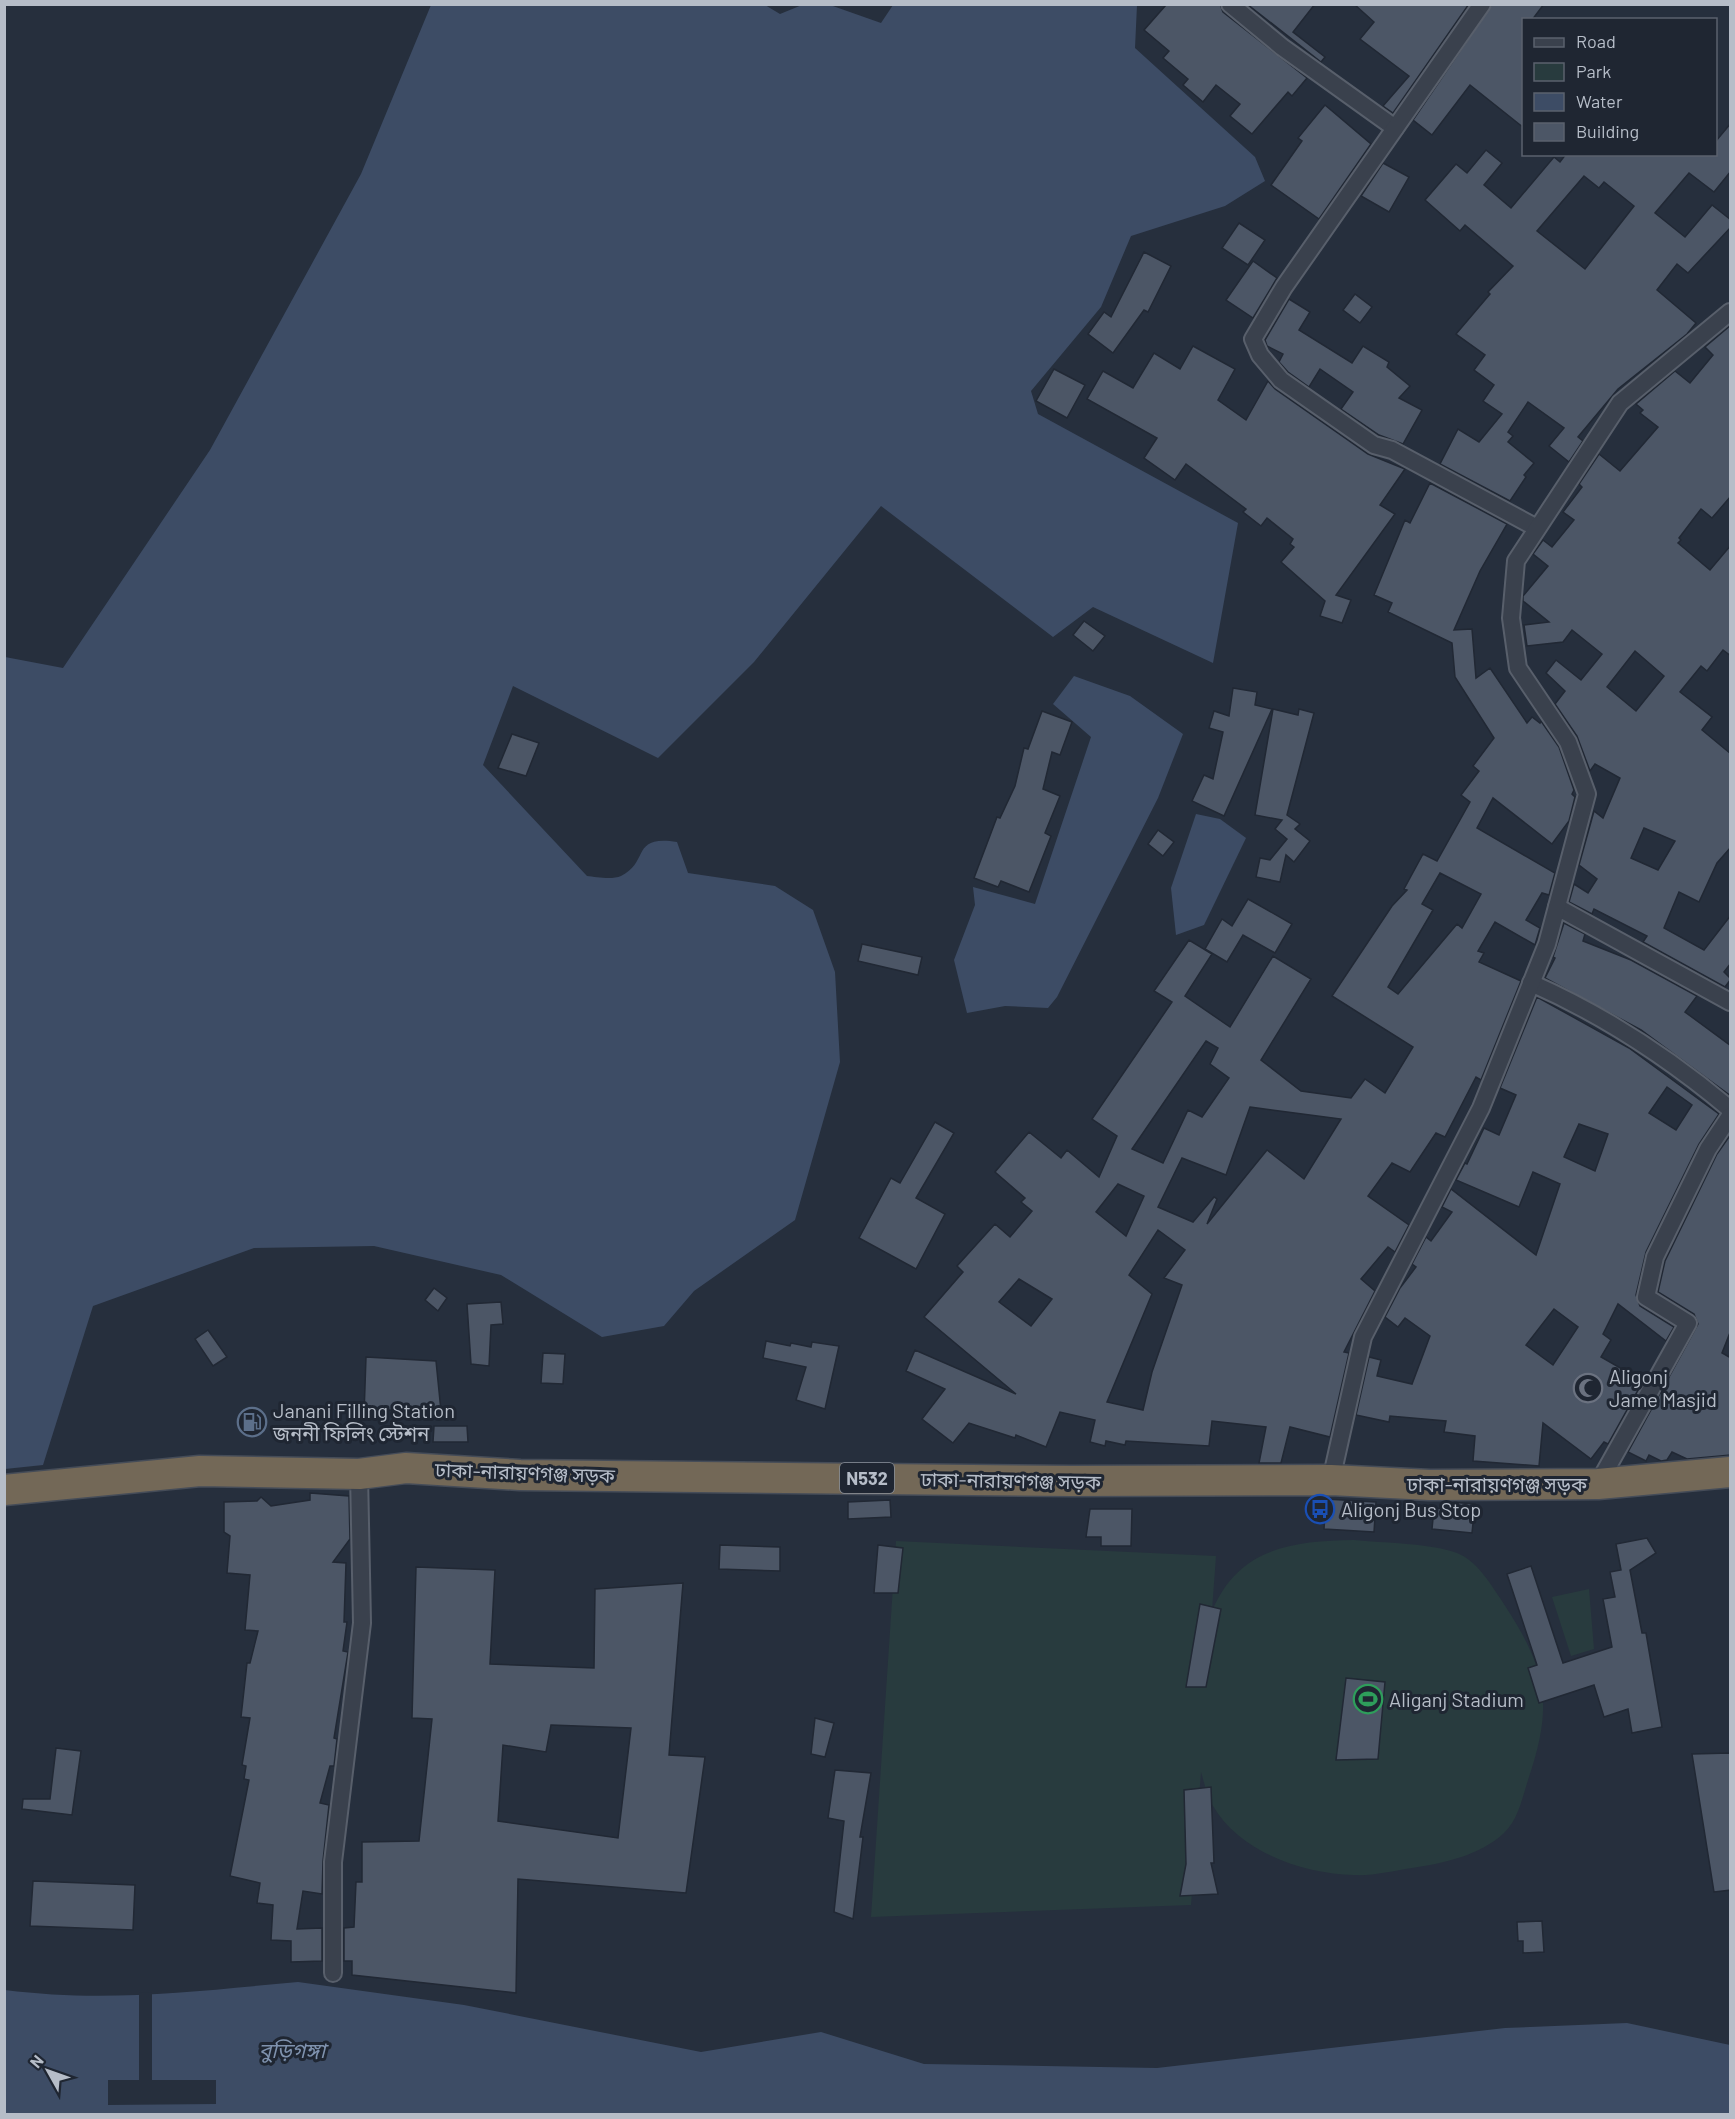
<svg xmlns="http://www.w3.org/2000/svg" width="1735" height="2119" viewBox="0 0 1735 2119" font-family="Barlow,'Noto Sans Bengali',sans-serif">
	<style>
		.green { fill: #283b3e }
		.water { fill: #3d4c65 }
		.pier { fill: #262f3d }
		.building { fill: #4c5666; stroke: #212834; stroke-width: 1.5; fill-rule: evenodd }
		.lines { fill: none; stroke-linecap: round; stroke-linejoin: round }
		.street-casing { stroke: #585f6b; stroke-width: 20 }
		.highway-casing { stroke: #454c58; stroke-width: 33 }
		.street { stroke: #3a414d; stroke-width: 16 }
		.highway { stroke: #736857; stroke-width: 30 }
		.labels { text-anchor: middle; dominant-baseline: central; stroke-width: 6; stroke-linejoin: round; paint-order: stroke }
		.shield { fill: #1f2632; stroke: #89909b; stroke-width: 1.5 }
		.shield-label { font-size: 18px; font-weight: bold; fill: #b6bdc8 }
		.poi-label { font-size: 20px; fill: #b6bdc8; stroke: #1f2632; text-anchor: start }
		.street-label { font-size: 20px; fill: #b6bdc8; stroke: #1f2632 }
		.water-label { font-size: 21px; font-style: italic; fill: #7f92ae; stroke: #1f2632 }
	</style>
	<rect width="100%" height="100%" fill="#262f3d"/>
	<!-- green -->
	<g class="green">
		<path d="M1354 1540C1383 1543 1430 1543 1457 1553 1477 1561 1489 1582 1500 1598 1546 1667 1555 1701 1528 1780 1522 1799 1518 1820 1504 1833 1479 1856 1444 1863 1412 1868 1393 1871 1373 1876 1354 1875 1303 1874 1240 1852 1213 1806 1207 1796 1204 1782 1201 1772L1191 1905 871 1917 896 1541 1216 1556 1212 1611C1239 1548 1291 1541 1354 1540Z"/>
		<path d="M1589 1589 1594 1649 1571 1656 1552 1597Z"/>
	</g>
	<!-- water -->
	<g class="water">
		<path d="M765 5 780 14 802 5H830L881 23 893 5H1137L1135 48 1255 157 1265 181 1225 206 1131 236 1101 307 1031 391 1038 414 1238 523 1213 663 1093 607 1053 637 881 506 754 662 658 758 513 686 483 765 587 876C596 877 612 880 621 876 650 862 630 835 677 842L688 873 775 886 813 910 835 972 840 1062 795 1220 694 1291 664 1326 602 1337 501 1275 374 1246 254 1248 93 1306 43 1465 5 1469V657L63 668 210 450 361 174 431 5Z"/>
		<path d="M1074 676 1130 696 1183 734 1158 798 1057 997 1048 1008 1005 1006 967 1013 954 960 975 905 973 887 1035 904 1091 737 1053 704Z"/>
		<path d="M1196 814 1220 819 1246 838 1204 925 1176 935 1171 888Z"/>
		<path d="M298 1982 464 2005 701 2052 821 2032 924 2064 1157 2068 1505 2028 1627 2023 1730 2045V2114H5V1990C106 2003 197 1991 298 1982Z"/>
	</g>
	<!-- pier -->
	<path class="pier" d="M152 1992V2080H216V2104L108 2105V2080H139V1993Z"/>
	<!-- building -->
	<g class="building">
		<path d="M1220 4 1223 12 1307 78 1292 96 1288 92 1252 134 1230 116 1240 104 1216 85 1203 102 1183 85 1188 79 1163 58 1169 51 1144 30 1166 5Z"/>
		<path d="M1247 4H1315L1293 32 1325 57 1321 62Z"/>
		<path d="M1354 4H1469L1393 113 1383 106 1409 76 1360 39 1374 22Z"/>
		<path d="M1492 4H1544L1532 20H1524V128L1470 85 1432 135 1413 120Z"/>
		<path d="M1325 105 1371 144 1319 219 1271 185 1302 141 1298 138Z"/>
		<path d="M1731 123V171L1714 192 1689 173 1655 213 1685 237 1712 205 1731 220V227L1688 273 1677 264 1657 290 1696 323 1687 334 1618 389 1578 437 1583 441 1569 462 1549 446 1564 428 1528 402 1508 432 1513 436 1508 442 1534 463 1524 475 1526 477 1510 501 1440 464 1458 429 1479 442 1502 414 1483 401 1494 385 1474 370 1485 355 1456 334 1490 294 1488 292 1513 266 1465 225 1460 231 1425 200 1456 164 1467 173 1486 150 1502 163 1484 185 1511 208 1554 157 1560 162 1566 154H1716V141ZM1584 176 1599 188 1604 182 1634 206 1585 269 1537 231Z"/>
		<path d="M1383 163 1409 177 1389 212 1361 196Z"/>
		<path d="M1239 223 1265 240 1248 265 1222 248Z"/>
		<path d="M1144 252 1171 266 1148 312 1144 310 1113 353 1088 334 1104 312 1111 317Z"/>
		<path d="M1253 261 1277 278 1253 318 1226 300Z"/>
		<path d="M1355 294 1372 307 1360 323 1343 310Z"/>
		<path d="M1289 299 1310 312 1299 330 1352 363 1363 346 1389 362 1387 367 1410 386 1399 398 1422 410 1403 444 1379 435 1341 409 1353 392 1320 369 1309 387 1288 372 1279 362 1283 354 1267 346 1265 340Z"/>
		<path d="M1731 325V496L1712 518 1701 509 1679 538 1681 540 1678 543 1710 570 1731 545V656L1723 650 1707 671 1701 666 1680 692 1712 717 1702 730 1731 754V847L1717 863 1699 902 1679 892 1664 928 1704 950 1731 915V963L1724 972 1731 979 1725 987 1643 942 1647 936 1594 909 1592 914 1569 902 1574 884 1588 893 1597 879 1579 865 1594 811 1603 818 1620 778 1595 764 1590 771 1577 736 1555 704 1565 691 1546 673 1556 660 1581 680 1602 654 1572 630 1563 642 1527 646 1524 625 1549 622 1523 601V596L1548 566 1533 554 1543 540 1552 547 1574 520 1563 512 1582 487 1579 484 1599 454 1620 471 1658 427 1640 413 1643 410 1636 404 1675 371 1690 383 1713 355 1705 347ZM1635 651 1664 676 1636 711 1607 687ZM1644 828 1675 841 1658 870 1631 858Z"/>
		<path d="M1193 346 1235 369 1218 400 1246 420 1268 381 1275 389 1368 454 1405 469 1380 505 1395 514 1336 595 1351 600 1342 623 1320 616 1325 601 1281 562 1294 547 1290 544 1293 539 1267 518 1261 526 1243 512 1246 509 1186 464 1175 480 1144 458 1157 438 1087 399 1103 371 1133 388 1154 353 1180 369Z"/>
		<path d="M1054 369 1085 385 1067 418 1036 401Z"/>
		<path d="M1430 483 1507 524 1480 571 1454 630 1472 629 1476 678 1490 668 1527 723 1532 717 1540 723 1541 721 1559 747 1574 790 1572 794 1575 797 1569 821 1552 844 1493 798 1477 828 1555 873 1549 895 1542 893 1526 920 1540 928 1535 945 1495 922 1478 951 1484 953 1479 962 1521 981 1481 1080 1476 1077 1445 1137 1436 1133 1410 1172 1392 1163 1368 1196 1409 1225 1395 1252 1388 1247 1361 1279 1375 1291 1344 1352 1349 1353 1330 1437 1290 1427 1281 1463H1259L1266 1427 1212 1421 1209 1446 1126 1441 1125 1445 1106 1441 1105 1446 1090 1442 1095 1420 1060 1412 1046 1447 1016 1435 1015 1438 969 1423 953 1443 922 1419 945 1389 906 1371 915 1350 1016 1394 924 1317 963 1272 957 1266 995 1224 1010 1237 1032 1211 1021 1202 1025 1198 995 1172 1029 1132 1061 1158 1067 1150 1099 1177 1117 1136 1092 1119 1172 1002 1154 991 1189 940 1212 954 1185 996 1230 1027 1273 956 1311 979 1261 1060 1301 1091 1351 1098 1365 1079 1385 1093 1413 1047 1332 996 1392 906 1407 890 1404 889 1423 854 1437 861 1470 802 1461 795 1479 771 1473 766 1494 738 1455 677 1452 643 1388 612 1392 603 1374 595 1405 520 1410 523ZM1440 873 1481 894 1462 928 1457 924 1398 994 1388 987 1433 910 1422 904ZM1206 1041 1218 1048 1210 1064 1229 1078 1202 1117 1188 1110 1163 1163 1132 1149ZM1250 1107 1341 1119 1304 1179 1267 1150 1207 1224 1217 1199 1214 1197 1193 1222 1158 1207 1182 1158 1226 1175ZM1118 1184 1144 1196 1126 1236 1096 1212ZM1158 1230 1185 1250 1164 1278 1182 1285 1152 1372 1143 1410 1107 1402 1152 1294 1129 1275ZM1019 1279 1052 1299 1031 1326 999 1302Z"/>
		<path d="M1084 621 1105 636 1093 651 1073 635Z"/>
		<path d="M1233 688 1257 692 1255 705 1272 709 1224 816 1192 801 1204 775 1213 779 1223 732 1209 728 1214 711 1229 716Z"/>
		<path d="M1273 709 1298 715 1299 709 1314 713 1287 815 1300 824 1295 829 1310 841 1294 862 1286 855 1280 882 1256 877 1260 858 1270 860 1287 839 1275 829 1282 820 1255 815Z"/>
		<path d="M1042 711 1072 722 1060 755 1052 752 1043 789 1060 796 1045 833 1051 836 1029 892 1001 881 998 887 974 878 997 817 1000 818 1015 786 1024 748 1028 749Z"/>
		<path d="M512 734 539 743 526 776 498 768Z"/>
		<path d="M1158 830 1174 842 1163 856 1148 844Z"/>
		<path d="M1248 899 1292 924 1275 953 1243 935 1227 962 1205 949 1222 919 1232 926Z"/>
		<path d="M1564 923 1585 934 1583 941 1631 960 1697 996 1685 1012 1731 1046V1096L1641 1030 1545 978 1555 958 1553 957Z"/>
		<path d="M862 944 922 957 918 975 858 961Z"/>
		<path d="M1537 997 1629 1048 1719 1114 1699 1144 1646 1252 1636 1295 1640 1306 1674 1327 1666 1341 1618 1304 1603 1334 1611 1340 1601 1357 1643 1381 1608 1444 1604 1442 1591 1459 1543 1423 1539 1466 1473 1461 1475 1436 1444 1432 1446 1421 1390 1416 1389 1422 1356 1415 1369 1357 1381 1360 1377 1376 1412 1384 1430 1336 1405 1318 1398 1327 1385 1317 1400 1288 1416 1267 1412 1264 1426 1237 1431 1241 1452 1212 1442 1207 1451 1189 1536 1255 1560 1184 1533 1172 1519 1207 1456 1180 1465 1163 1467 1164 1484 1128 1499 1135 1516 1095 1500 1088ZM1667 1087 1692 1105 1676 1130 1649 1113ZM1579 1124 1608 1134 1595 1171 1564 1157ZM1554 1309 1578 1327 1553 1365 1526 1345Z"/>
		<path d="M935 1122 954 1133 916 1198 945 1214 916 1269 859 1238 891 1178 900 1183Z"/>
		<path d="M1731 1134V1330L1722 1353 1731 1358V1455L1687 1459 1672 1452 1667 1460 1661 1461 1649 1455 1646 1461 1628 1452 1698 1324 1694 1314 1658 1292 1665 1261 1717 1154Z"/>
		<path d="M434 1288 447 1298 438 1311 425 1300Z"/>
		<path d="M501 1302 503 1324 491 1325 489 1366 471 1364 467 1304Z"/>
		<path d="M208 1330 227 1357 213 1366 195 1339Z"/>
		<path d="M766 1341 790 1346 791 1343 811 1347 812 1342 839 1346 825 1409 796 1400 806 1367 763 1358Z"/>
		<path d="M543 1353 565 1354 563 1384 541 1383Z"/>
		<path d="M366 1357 436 1361 441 1411 386 1410V1416L364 1415Z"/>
		<path d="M434 1426H467L468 1442H433Z"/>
		<path d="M310 1493 349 1496 350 1539 333 1562 346 1563 344 1622H347L343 1651 348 1652 334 1738 337 1739 334 1766H330L320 1803 329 1805 323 1861 322 1894 303 1891 297 1929 322 1928V1961L291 1962V1941L271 1940 273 1905 257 1903 260 1883 230 1876 249 1780 244 1779 246 1766 242 1765 250 1718 241 1717 247 1663H250L258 1631 245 1630 250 1575 227 1573 230 1536 224 1532V1502L257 1501 261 1497 271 1506 310 1500Z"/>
		<path d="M1326 1499 1376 1502 1374 1532 1324 1529Z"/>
		<path d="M890 1500 891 1517 848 1519V1502Z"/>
		<path d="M1449 1502 1475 1504 1472 1533 1432 1529 1434 1508 1448 1509Z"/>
		<path d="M1090 1509H1132L1131 1546H1101V1537H1086Z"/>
		<path d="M1647 1538 1656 1553 1630 1570 1642 1633H1646L1662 1727 1632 1733 1628 1709 1604 1717 1594 1685 1539 1703 1528 1668 1537 1665 1507 1574 1531 1566 1563 1663 1612 1647 1603 1599 1615 1597 1610 1572 1621 1570 1616 1544Z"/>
		<path d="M720 1545 780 1547V1571L719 1569Z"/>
		<path d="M878 1545 903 1548 898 1593H874Z"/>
		<path d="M416 1567 495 1570 490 1664 594 1668 595 1589 683 1583 669 1755 705 1757 686 1893 518 1879 516 1993 352 1975V1961H344V1928L354 1927 356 1882H362V1842L419 1841 432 1719 412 1718ZM551 1725 631 1728 618 1838 498 1821 503 1745 546 1752Z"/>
		<path d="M1200 1604 1221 1609 1206 1687H1186Z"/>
		<path d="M1346 1678 1385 1682 1378 1759 1336 1760Z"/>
		<path d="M815 1718 834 1723 825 1757 811 1754Z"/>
		<path d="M56 1748 81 1751 72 1815 22 1809 23 1799H50Z"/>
		<path d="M1731 1753V1890L1714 1892 1692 1754Z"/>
		<path d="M835 1770 871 1773 860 1837H863L853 1919 834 1912 844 1821 828 1818Z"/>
		<path d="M1211 1787 1214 1863H1211L1218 1894 1180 1896 1186 1864 1184 1790Z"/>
		<path d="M33 1881 135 1885 133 1930 30 1926Z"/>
		<path d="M1542 1921 1544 1952 1523 1953V1941H1518L1517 1922Z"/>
	</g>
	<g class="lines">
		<!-- street casing -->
		<g class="street-casing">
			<g id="street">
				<path d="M1230 4 1282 47 1395 128"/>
				<path d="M1482 4 1284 287 1253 339 1260 355 1281 380 1374 445 1392 450 1537 528"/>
				<path d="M1557 907 1730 1002"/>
				<path d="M1531 983C1604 1015 1669 1058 1730 1109"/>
				<path d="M1331 1480 1363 1337 1481 1108 1547 944 1587 794 1568 742 1518 668 1511 618 1516 561 1620 403 1730 312"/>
				<path d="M1598 1484 1688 1323 1646 1297 1655 1257 1708 1149 1730 1116"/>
				<path d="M333 1973V1862L362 1623 359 1474"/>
			</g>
		</g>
		<!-- highway casing -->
		<g class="highway-casing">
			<path id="highway" d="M4 1490 200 1471 359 1474 406 1468 520 1475 1072 1481 1331 1480 1430 1485 1598 1484 1730 1472"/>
		</g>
		<!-- street -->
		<use href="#street" class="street"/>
		<!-- highway -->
		<use href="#highway" class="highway"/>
	</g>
	<!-- icons -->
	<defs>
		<g id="mosque-ring" transform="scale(1.5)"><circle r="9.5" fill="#1f2632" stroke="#6b7280" stroke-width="1.5"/><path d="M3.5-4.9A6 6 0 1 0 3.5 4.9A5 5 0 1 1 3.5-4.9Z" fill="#6b7280"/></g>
		<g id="fuel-ring" transform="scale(1.5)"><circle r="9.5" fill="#1f2632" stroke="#5c6f8a" stroke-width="1.5"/><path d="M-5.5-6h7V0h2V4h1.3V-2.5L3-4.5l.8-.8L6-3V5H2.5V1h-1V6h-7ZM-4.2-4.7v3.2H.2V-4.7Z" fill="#5c6f8a"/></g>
		<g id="bus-ring" transform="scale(1.5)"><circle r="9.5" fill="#1f2632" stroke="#1a4fb4" stroke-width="1.5"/><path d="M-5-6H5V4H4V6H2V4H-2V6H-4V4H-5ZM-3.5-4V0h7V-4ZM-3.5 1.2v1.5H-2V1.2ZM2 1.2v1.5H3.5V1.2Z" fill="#1a4fb4"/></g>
		<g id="stadium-ring" transform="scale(1.5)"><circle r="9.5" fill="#1f2632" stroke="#2e9e5b" stroke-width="1.5"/><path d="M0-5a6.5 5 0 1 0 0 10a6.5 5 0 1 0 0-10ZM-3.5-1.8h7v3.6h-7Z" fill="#2e9e5b"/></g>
	</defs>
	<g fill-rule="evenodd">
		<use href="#mosque-ring" x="1588" y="1388"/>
		<use href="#fuel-ring" x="252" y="1422"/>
		<use href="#bus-ring" x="1320" y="1509"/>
		<use href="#stadium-ring" x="1368" y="1699"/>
	</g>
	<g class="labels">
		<!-- shield labels -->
		<rect class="shield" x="840" y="1463" width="54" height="30" rx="4.5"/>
		<g class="shield-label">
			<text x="867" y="1478">N532</text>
		</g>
		<!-- poi labels -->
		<g class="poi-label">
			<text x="1609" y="1376">Aligonj<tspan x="1609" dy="23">Jame Masjid</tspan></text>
			<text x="273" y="1410">Janani Filling Station<tspan x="273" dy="23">জননী ফিলিং স্টেশন</tspan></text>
			<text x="1341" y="1509">Aligonj Bus Stop</text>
			<text x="1389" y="1699">Aliganj Stadium</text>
		</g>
		<!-- street labels -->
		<g class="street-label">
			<text transform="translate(525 1472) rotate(2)">ঢাকা-নারায়ণগঞ্জ সড়ক</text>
			<text transform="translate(1011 1480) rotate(1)">ঢাকা-নারায়ণগঞ্জ সড়ক</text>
			<text x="1497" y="1484">ঢাকা-নারায়ণগঞ্জ সড়ক</text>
		</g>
		<!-- water labels -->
		<g class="water-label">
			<text x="292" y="2049">বুড়িগঙ্গা</text>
		</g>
	</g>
	<!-- border -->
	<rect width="1735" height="2119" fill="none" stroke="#b6bdc8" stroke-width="12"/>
	<!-- legend -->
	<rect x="1522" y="18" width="195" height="138" fill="#1f2632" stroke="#5b626e" stroke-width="1.5"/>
	<rect x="1534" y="38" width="30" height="9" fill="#3a414d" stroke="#5b626e" stroke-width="1.5"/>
	<text x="1576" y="48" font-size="18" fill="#b6bdc8">Road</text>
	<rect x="1534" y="63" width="30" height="18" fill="#283b3e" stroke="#5b626e" stroke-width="1.5"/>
	<text x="1576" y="78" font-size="18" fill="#b6bdc8">Park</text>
	<rect x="1534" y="93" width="30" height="18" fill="#3d4c65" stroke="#5b626e" stroke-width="1.5"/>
	<text x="1576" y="108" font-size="18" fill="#b6bdc8">Water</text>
	<rect x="1534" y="123" width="30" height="18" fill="#4c5666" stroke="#5b626e" stroke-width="1.5"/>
	<text x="1576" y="138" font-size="18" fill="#b6bdc8">Building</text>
	<!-- north arrow -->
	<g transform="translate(48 2071) rotate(310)" stroke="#1f2632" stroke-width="4.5" paint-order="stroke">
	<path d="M0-4.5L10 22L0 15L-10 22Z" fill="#b6bdc8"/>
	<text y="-9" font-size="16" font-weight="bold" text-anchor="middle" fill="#b6bdc8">N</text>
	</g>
</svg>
